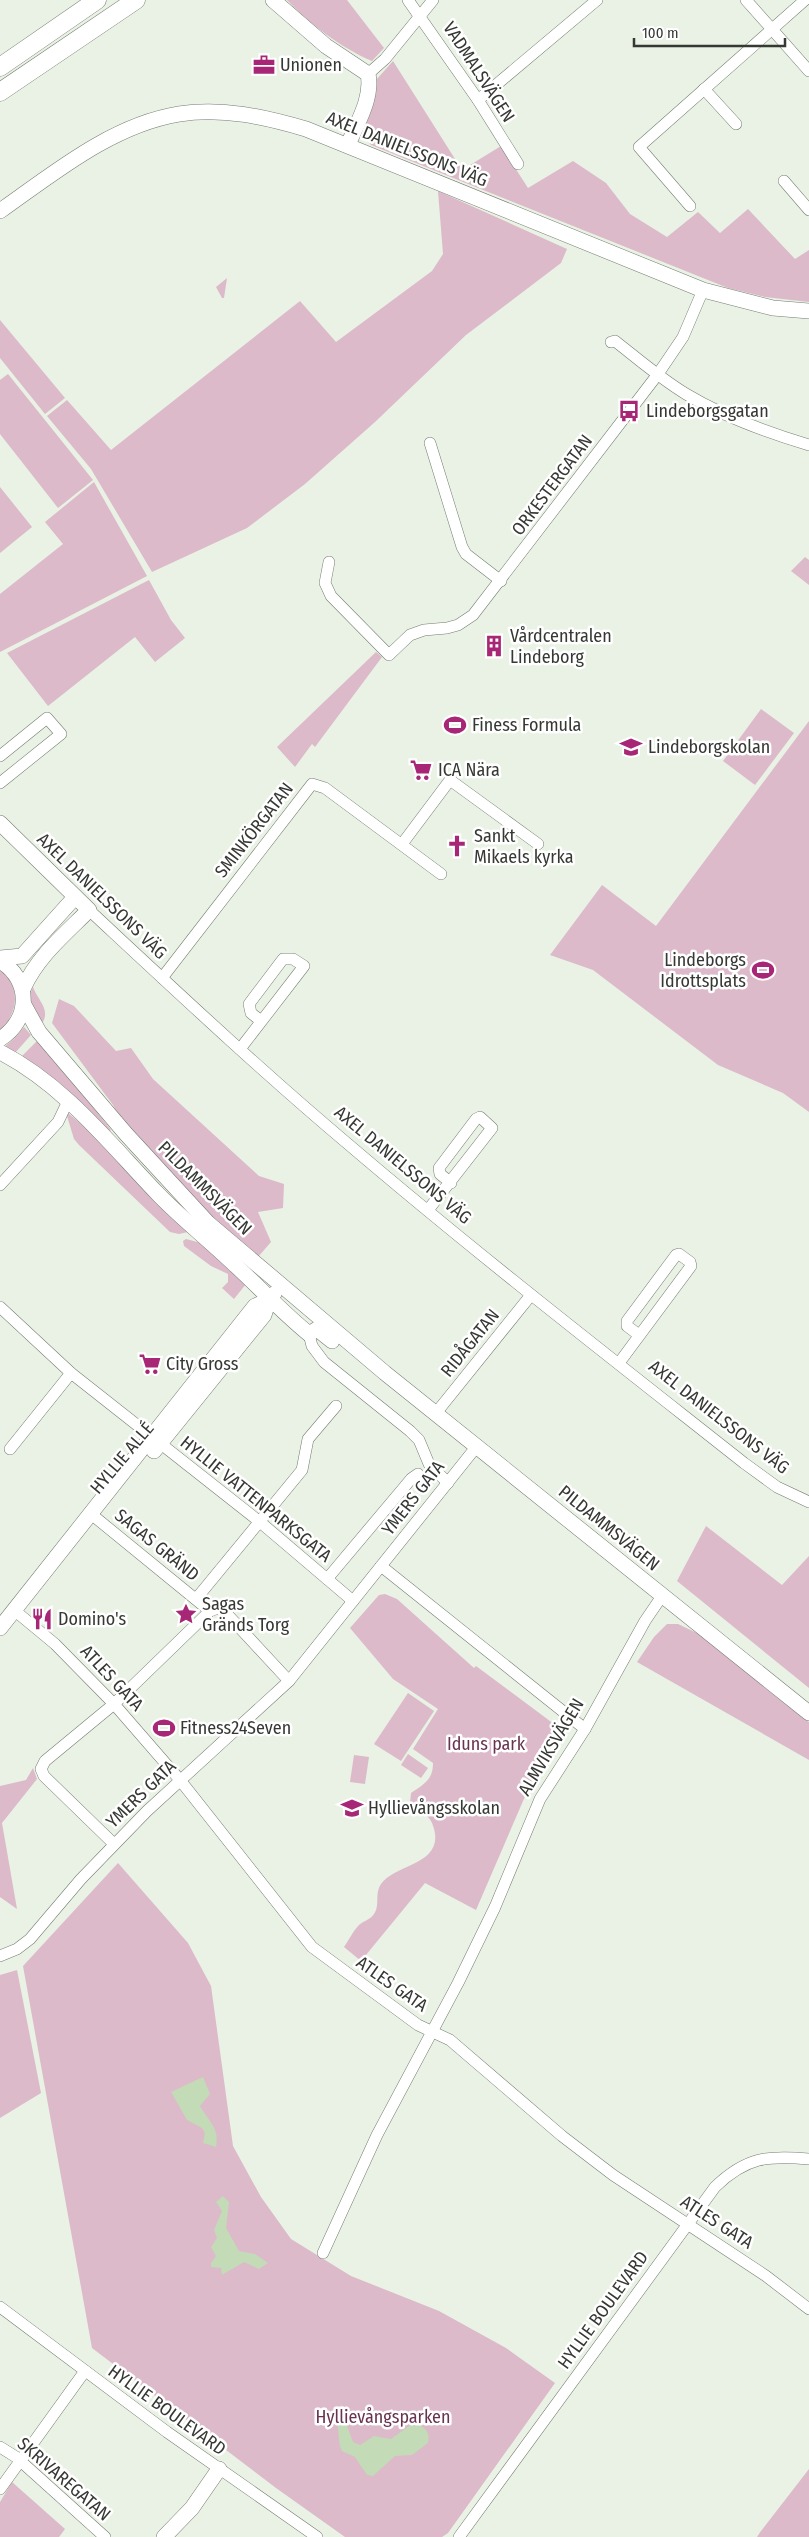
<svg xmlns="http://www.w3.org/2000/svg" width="809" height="2537" viewBox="0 0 809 2537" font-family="'Fira Sans Condensed',sans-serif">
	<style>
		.green { fill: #dcbaca }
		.water { fill: #c3dbb6 }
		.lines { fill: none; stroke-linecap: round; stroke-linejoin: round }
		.street-casing { stroke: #757d71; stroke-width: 12 }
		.secondary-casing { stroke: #757d71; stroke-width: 16 }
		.primary-casing { stroke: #757d71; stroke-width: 19 }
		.street { stroke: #fff; stroke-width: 11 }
		.secondary { stroke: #fff; stroke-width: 15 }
		.primary { stroke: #fff; stroke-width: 18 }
		.labels { text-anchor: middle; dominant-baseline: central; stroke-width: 5; stroke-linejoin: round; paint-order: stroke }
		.poi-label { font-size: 18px; fill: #353833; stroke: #fff; text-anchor: start }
		.street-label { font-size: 18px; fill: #353833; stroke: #fff }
		.park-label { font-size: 18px; fill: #693350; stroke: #fff }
	</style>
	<rect width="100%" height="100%" fill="#e9f2e4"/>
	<!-- green -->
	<g class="green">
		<path d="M287 0H347L384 48 372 61C341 48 310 24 287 0Z"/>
		<path d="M393 61 462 170 501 146 528 188 573 161 606 183 630 214 667 237 698 212 720 233 748 209 795 259 809 250V302L765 297 728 288 371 145 364 137V122L376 94 377 79Z"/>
		<path d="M438 191 567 249 561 263 466 335 375 422 305 484 247 528 152 572 91 469 47 416 67 400 111 450 300 301 336 342 432 271 443 254Z"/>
		<path d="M227 278 224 298H222L216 287Z"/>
		<path d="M0 320 65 398 45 414 0 358Z"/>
		<path d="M8 374 93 480 58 508 0 434V380Z"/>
		<path d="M94 482 147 576 0 652V594L63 544 45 522Z"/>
		<path d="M0 487 32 527 0 553Z"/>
		<path d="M805 557 809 560V585L791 571Z"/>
		<path d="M149 580 171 620 185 638 155 662 135 637 48 706 7 653Z"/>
		<path d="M376 652 382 657 315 747 312 744 295 767 277 747Z"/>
		<path d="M761 709 794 733 755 785 723 761Z"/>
		<path d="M809 721V1112L783 1093 718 1065 593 970 550 955 602 885 656 926Z"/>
		<path d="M0 969C22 988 18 1012 0 1031Z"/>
		<path d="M33 987C38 1001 52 1010 41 1025 34 1013 26 1001 33 987Z"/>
		<path d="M59 999 74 1006 116 1051 131 1048 153 1079 259 1176 284 1184 283 1208 258 1212 271 1242 258 1257 212 1218 129 1135 113 1105 52 1023Z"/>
		<path d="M24 1027 31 1035 15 1053 4 1047 14 1039Z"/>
		<path d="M37 1041 71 1079 111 1130 110 1131 22 1056Z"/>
		<path d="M68 1113 98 1138 188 1232 179 1234 170 1232 79 1145 74 1139 67 1116Z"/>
		<path d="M186 1239 201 1243 246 1284 234 1299 222 1288 228 1282V1274L211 1266 184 1246 183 1241Z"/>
		<path d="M706 1526 782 1585 809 1556V1688L677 1581Z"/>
		<path d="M385 1594 397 1599 474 1668 476 1666 562 1730 536 1771 476 1910 425 1883 361 1961 344 1947C349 1940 353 1931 359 1925 365 1920 373 1919 376 1910 379 1902 375 1893 381 1884 395 1863 449 1865 432 1823 428 1813 415 1811 410 1803L411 1793C424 1784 433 1780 433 1763L413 1749 438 1709 393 1679 350 1628 379 1595Z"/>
		<path d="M667 1624H678L699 1634 809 1722V1760L637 1662 654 1637Z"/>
		<path d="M408 1693 434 1711 401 1761 374 1744Z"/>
		<path d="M408 1754 428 1768 421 1778 401 1765Z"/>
		<path d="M354 1755 369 1757 365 1784 350 1782Z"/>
		<path d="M33 1768 37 1779 2 1823 17 1909 0 1897V1786L26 1780Z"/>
		<path d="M118 1863 188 1943 211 1986 233 2146 261 2197 291 2239 351 2276 439 2311 506 2348 555 2383 448 2533 442 2537H345L276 2488 92 2348 23 1966Z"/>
		<path d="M17 1970 41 2093 0 2118V1975Z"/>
		<path d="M809 2469V2537H757L761 2531Z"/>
		<path d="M12 2482 65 2529 59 2537H0V2502Z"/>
	</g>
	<!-- water -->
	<g class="water">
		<path d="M203 2077 210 2094 200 2106C209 2122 220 2128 216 2147L203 2143 205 2133 202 2128 187 2120 171 2092Z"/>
		<path d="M223 2196 229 2202 226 2228 239 2251 255 2254 268 2263 259 2269 244 2262 222 2275 221 2268 211 2267V2263L216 2256 211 2247 217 2238 214 2230 222 2211 216 2202Z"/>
		<path d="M341 2405 347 2412V2426L353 2442 360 2445 374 2436 391 2439 409 2426 418 2424C427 2429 430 2433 428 2443L412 2455 395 2456 373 2476 367 2475 355 2457 342 2451C336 2438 341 2425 334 2412Z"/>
	</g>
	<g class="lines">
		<!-- street casing -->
		<g class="street-casing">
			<g id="street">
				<path d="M408 0 478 100 518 164"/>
				<path d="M746 0 809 71"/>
				<path d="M368 74 385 59 433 0"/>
				<path d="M704 89 736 124"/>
				<path d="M478 100 597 0"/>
				<path d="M784 181 809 210"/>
				<path d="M690 206 639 147 805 0"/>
				<path d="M611 342 615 341C638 359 661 379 686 394 724 417 766 432 809 445"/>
				<path d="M430 443 462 547 466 554 501 581"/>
				<path d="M329 562 325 583 331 596 389 655 410 635 424 630 447 628 458 625 473 615 658 374 683 337 703 290"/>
				<path d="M0 756 47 718 61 734 0 783"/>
				<path d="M402 844 450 780 538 844"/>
				<path d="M89 910C174 989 259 1069 348 1144 477 1254 611 1358 744 1463L777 1487 809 1502"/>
				<path d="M162 978 312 784 325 788 441 874"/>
				<path d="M240 1049 304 966 293 959H283L249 1004 251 1013 261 1021"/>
				<path d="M0 1185 58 1122 68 1101"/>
				<path d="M428 1210 492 1128 480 1117 476 1119 439 1168 440 1174 451 1183"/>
				<path d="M0 1307 71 1373 260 1522 353 1601"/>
				<path d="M309 1334 312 1346 324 1362 410 1431 419 1440 429 1464 448 1483"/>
				<path d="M619 1363 691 1266 690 1262 679 1254 676 1255 627 1321V1326L639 1335"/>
				<path d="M436 1413 531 1295"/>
				<path d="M10 1449 71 1373"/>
				<path d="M96 1518 210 1611"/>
				<path d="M381 1566 585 1729"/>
				<path d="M327 1579 411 1479 418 1474"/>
				<path d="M196 1599 302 1470 308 1439 336 1406"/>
				<path d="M20 1615 55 1644 114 1704 180 1780 312 1947 418 2025 450 2040 562 2136 613 2175 766 2276 809 2309"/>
				<path d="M114 1844 44 1776 41 1769 45 1761 114 1704 210 1611 218 1608 226 1613 289 1681"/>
				<path d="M0 1956 17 1949 30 1939 81 1879 147 1811 289 1681 477 1446"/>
				<path d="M323 2253 377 2135 458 1983 495 1907 540 1799 585 1729 645 1621 662 1596"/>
				<path d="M0 2307 167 2432 317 2537"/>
				<path d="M0 2447 16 2457 105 2537"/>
				<path d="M0 2489 85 2371"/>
				<path d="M459 2537 715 2187C746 2157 768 2155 809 2159"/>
			</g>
		</g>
		<!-- secondary casing -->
		<g class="secondary-casing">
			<g id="secondary">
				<path d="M273 0 326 46 368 74C373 98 357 123 348 145"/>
				<path d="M0 211C54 173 112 125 179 114 222 107 265 117 306 129L703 290 773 308 809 311"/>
				<path d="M0 823 89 910C65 934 37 957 23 989"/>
				<path d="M0 958 22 956 75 897"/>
				<path d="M0 961C31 979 31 1020 0 1039"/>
				<path d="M24 1005 39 1032 126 1134 208 1223 385 1373 809 1713"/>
				<path d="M0 1052C64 1085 109 1143 158 1194 182 1219 209 1240 234 1264 259 1287 282 1312 309 1334L317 1329 332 1341"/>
				<path d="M154 1451 264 1315 269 1300"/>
				<path d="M0 1628 255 1306 269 1300 274 1294"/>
				<path d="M164 2537 192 2508 219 2469"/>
			</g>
		</g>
		<!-- primary casing -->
		<g class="primary-casing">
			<g id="primary">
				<path d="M0 67 97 0"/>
				<path d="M0 92 136 0"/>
			</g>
		</g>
		<!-- street -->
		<use href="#street" class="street"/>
		<!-- secondary -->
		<use href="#secondary" class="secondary"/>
		<!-- primary -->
		<use href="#primary" class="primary"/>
	</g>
	<!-- icons -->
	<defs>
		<g id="office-bare" transform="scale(1.725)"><path d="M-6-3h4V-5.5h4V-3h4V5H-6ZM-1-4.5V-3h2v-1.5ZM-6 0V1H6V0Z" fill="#a72676" stroke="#fff" stroke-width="2.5" paint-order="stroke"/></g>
		<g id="bus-bare" transform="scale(1.725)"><path d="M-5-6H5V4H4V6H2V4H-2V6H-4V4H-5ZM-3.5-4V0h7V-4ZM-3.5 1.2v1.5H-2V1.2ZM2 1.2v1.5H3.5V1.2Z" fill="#a72676" stroke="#fff" stroke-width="2.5" paint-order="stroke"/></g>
		<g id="building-bare" transform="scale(1.725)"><path d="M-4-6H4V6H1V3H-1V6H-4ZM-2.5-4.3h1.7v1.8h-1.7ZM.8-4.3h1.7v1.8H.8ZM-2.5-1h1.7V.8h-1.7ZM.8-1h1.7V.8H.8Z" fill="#a72676" stroke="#fff" stroke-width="2.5" paint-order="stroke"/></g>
		<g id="stadium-bare" transform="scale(1.725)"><path d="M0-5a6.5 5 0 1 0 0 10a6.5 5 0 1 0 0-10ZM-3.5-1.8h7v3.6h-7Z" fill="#a72676" stroke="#fff" stroke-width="2.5" paint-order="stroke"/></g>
		<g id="school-bare" transform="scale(1.725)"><path d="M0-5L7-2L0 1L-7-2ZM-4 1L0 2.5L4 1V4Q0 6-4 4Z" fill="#a72676" stroke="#fff" stroke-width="2.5" paint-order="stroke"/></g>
		<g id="supermarket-bare" transform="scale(1.725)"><path d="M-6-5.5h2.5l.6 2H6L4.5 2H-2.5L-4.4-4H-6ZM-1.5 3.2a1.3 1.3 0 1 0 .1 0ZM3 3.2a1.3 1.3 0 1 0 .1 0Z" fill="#a72676" stroke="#fff" stroke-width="2.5" paint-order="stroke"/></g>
		<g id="church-bare" transform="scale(1.725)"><path d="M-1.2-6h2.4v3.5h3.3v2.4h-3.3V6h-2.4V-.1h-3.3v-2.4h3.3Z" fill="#a72676" stroke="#fff" stroke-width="2.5" paint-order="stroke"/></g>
		<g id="sight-bare" transform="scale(1.725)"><path d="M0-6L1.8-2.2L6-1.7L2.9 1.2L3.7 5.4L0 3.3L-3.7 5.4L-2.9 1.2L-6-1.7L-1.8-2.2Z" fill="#a72676" stroke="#fff" stroke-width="2.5" paint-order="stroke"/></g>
		<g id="restaurant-bare" transform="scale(1.725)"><path d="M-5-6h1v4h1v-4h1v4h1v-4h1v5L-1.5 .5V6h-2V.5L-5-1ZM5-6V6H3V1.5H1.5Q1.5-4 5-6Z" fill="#a72676" stroke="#fff" stroke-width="2.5" paint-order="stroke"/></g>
	</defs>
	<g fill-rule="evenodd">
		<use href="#office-bare" x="264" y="65"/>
		<use href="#bus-bare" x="629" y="411"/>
		<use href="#building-bare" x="494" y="646"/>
		<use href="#stadium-bare" x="455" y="725"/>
		<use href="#school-bare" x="631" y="747"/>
		<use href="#supermarket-bare" x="421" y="770"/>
		<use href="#church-bare" x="457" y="846"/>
		<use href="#stadium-bare" x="763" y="970"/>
		<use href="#supermarket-bare" x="150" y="1364"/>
		<use href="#sight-bare" x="186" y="1614"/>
		<use href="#restaurant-bare" x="42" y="1619"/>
		<use href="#stadium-bare" x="164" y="1728"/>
		<use href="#school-bare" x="352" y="1808"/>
	</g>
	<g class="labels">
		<!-- poi labels -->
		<g class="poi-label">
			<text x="280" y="65">Unionen</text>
			<text x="646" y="411">Lindeborgsgatan</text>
			<text x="510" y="636">Vårdcentralen<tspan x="510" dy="21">Lindeborg</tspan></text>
			<text x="472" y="725">Finess Formula</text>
			<text x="648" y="747">Lindeborgskolan</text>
			<text x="438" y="770">ICA Nära</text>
			<text x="474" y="836">Sankt<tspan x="474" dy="21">Mikaels kyrka</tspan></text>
			<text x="746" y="960" text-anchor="end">Lindeborgs<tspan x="746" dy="21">Idrottsplats</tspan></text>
			<text x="166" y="1364">City Gross</text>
			<text x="202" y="1604">Sagas<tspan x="202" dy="21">Gränds Torg</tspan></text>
			<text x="58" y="1619">Domino's</text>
			<text x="180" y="1728">Fitness24Seven</text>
			<text x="368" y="1808">Hyllievångsskolan</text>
		</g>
		<!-- street labels -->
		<g class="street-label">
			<text transform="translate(479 72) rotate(57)">VADMALSVÄGEN</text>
			<text transform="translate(407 149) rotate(22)">AXEL DANIELSSONS VÄG</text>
			<text transform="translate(552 485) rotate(-53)">ORKESTERGATAN</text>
			<text transform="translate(254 830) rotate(-52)">SMINKÖRGATAN</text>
			<text transform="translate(102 896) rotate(44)">AXEL DANIELSSONS VÄG</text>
			<text transform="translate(403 1165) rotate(40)">AXEL DANIELSSONS VÄG</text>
			<text transform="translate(205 1188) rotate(45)">PILDAMMSVÄGEN</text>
			<text transform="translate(470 1343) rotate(-51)">RIDÅGATAN</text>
			<text transform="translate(719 1417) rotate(38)">AXEL DANIELSSONS VÄG</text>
			<text transform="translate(122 1458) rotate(-50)">HYLLIE ALLÉ</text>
			<text transform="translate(413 1498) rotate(-52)">YMERS GATA</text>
			<text transform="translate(256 1499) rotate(39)">HYLLIE VATTENPARKSGATA</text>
			<text transform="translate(609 1528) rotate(39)">PILDAMMSVÄGEN</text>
			<text transform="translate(157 1545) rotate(39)">SAGAS GRÄND</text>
			<text transform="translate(112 1678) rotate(47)">ATLES GATA</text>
			<text transform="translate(551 1747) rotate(-59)">ALMVIKSVÄGEN</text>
			<text transform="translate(141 1794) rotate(-44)">YMERS GATA</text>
			<text transform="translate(392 1984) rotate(35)">ATLES GATA</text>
			<text transform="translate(717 2222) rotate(33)">ATLES GATA</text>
			<text transform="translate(603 2310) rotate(-54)">HYLLIE BOULEVARD</text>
			<text transform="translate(167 2410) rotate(36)">HYLLIE BOULEVARD</text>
			<text transform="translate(64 2479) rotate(41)">SKRIVAREGATAN</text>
		</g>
		<!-- park labels -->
		<g class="park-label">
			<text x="486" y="1744">Iduns park</text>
			<text x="383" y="2417">Hyllievångsparken</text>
		</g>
	</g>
	<!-- scale -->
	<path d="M634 38v8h151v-8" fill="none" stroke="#353833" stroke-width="2.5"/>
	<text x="642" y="38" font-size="15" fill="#353833" stroke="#ffffff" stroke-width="4" paint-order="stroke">100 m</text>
</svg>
